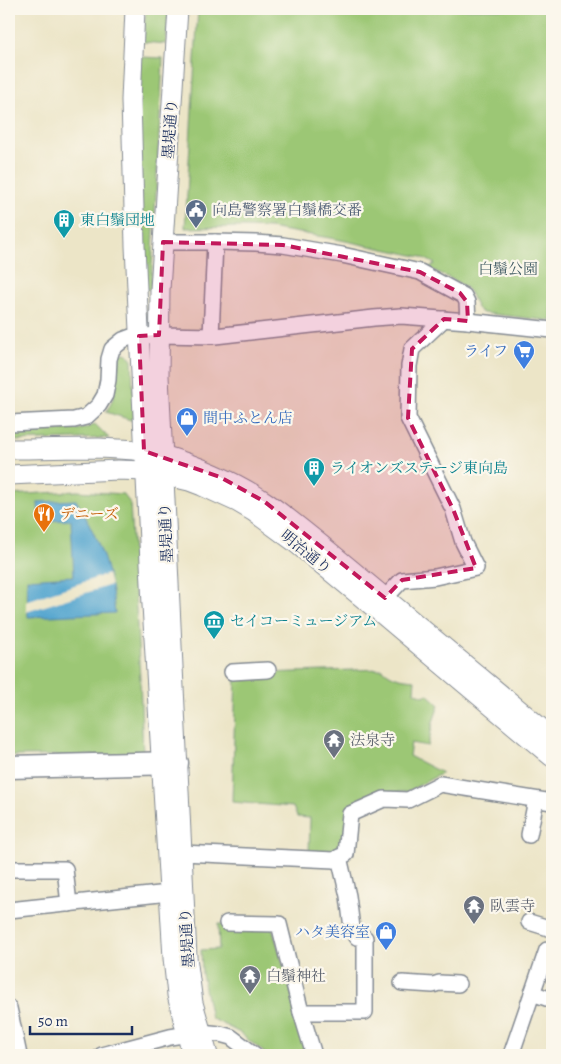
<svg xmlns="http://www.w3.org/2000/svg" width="561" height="1064" viewBox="0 0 561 1064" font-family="Alegreya,'Noto Serif JP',serif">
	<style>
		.green { fill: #9cc774; stroke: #5c7b69 }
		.water { fill: #55a6cf; stroke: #386a96 }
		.pier { fill: #ece5c7 }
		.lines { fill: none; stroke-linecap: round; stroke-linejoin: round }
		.minor-casing { stroke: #848a92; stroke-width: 18 }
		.major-casing { stroke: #848a92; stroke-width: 21 }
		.highway-casing { stroke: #848a92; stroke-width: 25 }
		.minor { stroke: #fff; stroke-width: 15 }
		.major { stroke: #fff; stroke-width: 19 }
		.highway { stroke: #fff; stroke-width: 22 }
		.marked { fill: #c2185b; fill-opacity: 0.2; stroke: #c2185b; stroke-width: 4; stroke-dasharray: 10 6; stroke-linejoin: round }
		.labels { text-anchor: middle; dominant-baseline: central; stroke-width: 4.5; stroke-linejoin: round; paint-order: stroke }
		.street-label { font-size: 15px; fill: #1b2f5e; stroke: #fbf7ec }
		.service-label { font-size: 15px; fill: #4e5e75; stroke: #fbf7ec; text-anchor: start }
		.culture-label { font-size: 15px; fill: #0d838f; stroke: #fbf7ec; text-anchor: start }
		.park-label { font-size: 15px; fill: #425d65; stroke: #fbf7ec }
		.shop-label { font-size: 15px; fill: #366cbe; stroke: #fbf7ec; text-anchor: end }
		.food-label { font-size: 15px; fill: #c56008; stroke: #fbf7ec; text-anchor: start }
		.worship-label { font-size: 15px; fill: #5b616d; stroke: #fbf7ec; text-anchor: start }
	</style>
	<rect width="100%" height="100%" fill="#fbf7ec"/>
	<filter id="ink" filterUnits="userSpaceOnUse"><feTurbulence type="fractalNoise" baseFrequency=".02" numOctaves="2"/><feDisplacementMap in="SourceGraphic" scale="10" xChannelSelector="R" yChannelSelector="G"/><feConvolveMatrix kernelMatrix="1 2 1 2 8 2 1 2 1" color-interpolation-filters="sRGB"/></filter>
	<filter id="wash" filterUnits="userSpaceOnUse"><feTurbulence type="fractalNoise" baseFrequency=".0096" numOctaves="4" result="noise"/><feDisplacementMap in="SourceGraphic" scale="20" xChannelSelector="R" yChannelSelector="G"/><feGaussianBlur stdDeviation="1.12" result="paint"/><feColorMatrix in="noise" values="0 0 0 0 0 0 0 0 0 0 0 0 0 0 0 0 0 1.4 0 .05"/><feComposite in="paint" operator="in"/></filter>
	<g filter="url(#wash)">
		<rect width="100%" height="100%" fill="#ece5c7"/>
		<!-- green -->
		<g class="green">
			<path d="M146 9H169L166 44 143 42Z"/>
			<path d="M198 9H552V321L483 313C473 308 475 298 468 290 458 280 441 275 429 268L435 264 422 257 384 249 336 239 269 228 244 227 185 228Z"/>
			<path d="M140 57 163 58 151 289H145L138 114Z"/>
			<path d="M123 353 128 354 132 359 134 421 106 412C119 394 113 379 117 359L118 356Z"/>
			<path d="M95 424 109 438 9 441V432L82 429 89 427Z"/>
			<path d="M77 491 123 494 130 503 140 679 143 755 9 756V495Z"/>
			<path d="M383 669C392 678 403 679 415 680L414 692 424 696 427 694 439 705 433 722 428 746 411 743 409 756 442 773 407 792H379L367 801 340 847 331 856 309 853 310 818 297 817 293 807 232 802 236 674Z"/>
			<path d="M218 924 272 927 310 1055H267L240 1033 211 1018 202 974 201 950 219 949Z"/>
		</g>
		<!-- water -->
		<path class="water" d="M76 500C99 539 110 568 115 613L28 617 27 579 74 576 71 520 39 521 38 502Z"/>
		<!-- pier -->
		<path class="pier" d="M108 574 111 585 26 612V601Z"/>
	</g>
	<g filter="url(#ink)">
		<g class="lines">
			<!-- minor casing -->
			<g class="minor-casing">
				<g id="minor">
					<path d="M163 242H215L256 243 283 245 342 255 420 272 464 296 467 302 468 321"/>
					<path d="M211 336 215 242"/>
					<path d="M9 423 74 420 86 417 99 405 105 395 108 380 109 359 112 349 123 340 131 337 159 335 215 336 374 318 401 316 468 321 552 330"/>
					<path d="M385 598 402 580 435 577 476 568 463 542 453 509 408 418 409 366 412 349 444 319"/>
					<path d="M232 672 268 670"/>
					<path d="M529 835 536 800"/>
					<path d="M182 853 334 860 346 854 350 814 384 799 408 800 440 784 552 802"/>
					<path d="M9 869H65L69 904"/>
					<path d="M9 910 169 893"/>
					<path d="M529 922 552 929"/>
					<path d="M227 923 279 924 301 1012H365V938L357 937 352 928 348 896 339 857"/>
					<path d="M402 983 433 985 439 983 458 984"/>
					<path d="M532 993 552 1000"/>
					<path d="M9 1008 19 1055"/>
					<path d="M301 1012 314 1055"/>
					<path d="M102 1055 170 1037 201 1032 220 1034 231 1037 255 1055"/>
					<path d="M511 1055 547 950 552 949"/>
				</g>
			</g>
			<!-- major casing -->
			<g class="major-casing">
				<g id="major">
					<path d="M135 9 131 100 135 246 152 605 173 958 177 995 192 1055"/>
					<path d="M178 9 160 290 159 376 187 957 193 1003 208 1055"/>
					<path d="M9 449C39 449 69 448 99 448 120 449 143 449 163 455 199 466 235 481 266 502 307 531 345 565 384 597 440 644 496 690 552 737"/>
					<path d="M9 475 118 470 146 471 189 481 202 486 237 502 254 512 292 540 383 615 552 757"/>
				</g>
			</g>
			<!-- highway casing -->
			<g class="highway-casing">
				<path id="highway" d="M9 767 177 763"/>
			</g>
			<!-- minor -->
			<use href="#minor" class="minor"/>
			<!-- major -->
			<use href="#major" class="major"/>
			<!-- highway -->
			<use href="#highway" class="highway"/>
		</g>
	</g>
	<!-- marked area -->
	<path class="marked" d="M163 242 283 245 420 272 460 293 467 302 468 321 444 319 412 349 408 418 453 509 476 568 402 580 385 598 265 502 220 477 144 451 139 336 159 335Z"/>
	<!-- icons -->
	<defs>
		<g id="civic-pin" transform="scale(1.125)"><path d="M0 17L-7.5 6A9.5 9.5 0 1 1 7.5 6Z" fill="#5c6f8a" stroke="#fbf7ec"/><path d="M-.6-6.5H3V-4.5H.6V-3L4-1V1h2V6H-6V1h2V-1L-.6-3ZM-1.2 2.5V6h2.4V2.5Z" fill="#fff"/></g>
		<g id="building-pin" transform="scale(1.125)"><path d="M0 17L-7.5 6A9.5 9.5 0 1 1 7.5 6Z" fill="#0f9aa8" stroke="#fbf7ec"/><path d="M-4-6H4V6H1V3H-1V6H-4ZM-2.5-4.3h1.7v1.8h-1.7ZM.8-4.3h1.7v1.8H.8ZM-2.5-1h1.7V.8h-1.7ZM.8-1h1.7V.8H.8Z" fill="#fff"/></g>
		<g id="supermarket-pin" transform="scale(1.125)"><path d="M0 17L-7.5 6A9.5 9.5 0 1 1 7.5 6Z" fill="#3f7fe0" stroke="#fbf7ec"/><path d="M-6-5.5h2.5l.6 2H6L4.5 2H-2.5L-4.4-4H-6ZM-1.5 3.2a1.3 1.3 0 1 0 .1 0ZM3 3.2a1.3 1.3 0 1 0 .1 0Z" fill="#fff"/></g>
		<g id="shop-pin" transform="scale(1.125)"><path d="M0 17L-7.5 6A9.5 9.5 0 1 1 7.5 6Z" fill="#3f7fe0" stroke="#fbf7ec"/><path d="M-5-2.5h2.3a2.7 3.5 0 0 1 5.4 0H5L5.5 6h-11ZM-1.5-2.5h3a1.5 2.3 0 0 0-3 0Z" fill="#fff"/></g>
		<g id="restaurant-pin" transform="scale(1.125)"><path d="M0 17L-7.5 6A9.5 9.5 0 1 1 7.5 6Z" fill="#e8710a" stroke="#fbf7ec"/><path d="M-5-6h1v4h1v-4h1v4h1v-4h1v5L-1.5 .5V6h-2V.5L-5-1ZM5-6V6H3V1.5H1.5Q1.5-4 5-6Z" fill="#fff"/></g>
		<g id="museum-pin" transform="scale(1.125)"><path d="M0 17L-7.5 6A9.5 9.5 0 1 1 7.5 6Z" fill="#0f9aa8" stroke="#fbf7ec"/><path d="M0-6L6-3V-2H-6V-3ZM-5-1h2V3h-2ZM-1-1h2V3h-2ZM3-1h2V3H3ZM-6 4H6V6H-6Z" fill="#fff"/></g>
		<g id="temple-pin" transform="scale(1.125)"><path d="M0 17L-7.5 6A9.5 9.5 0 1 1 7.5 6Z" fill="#6b7280" stroke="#fbf7ec"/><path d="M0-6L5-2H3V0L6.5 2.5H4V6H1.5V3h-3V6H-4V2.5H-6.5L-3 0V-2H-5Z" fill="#fff"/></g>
	</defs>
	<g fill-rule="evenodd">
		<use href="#civic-pin" x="196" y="210"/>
		<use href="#building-pin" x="64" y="220"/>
		<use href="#supermarket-pin" x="524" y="351"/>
		<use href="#shop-pin" x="187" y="418"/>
		<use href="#building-pin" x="314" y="468"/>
		<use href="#restaurant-pin" x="44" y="514"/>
		<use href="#museum-pin" x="214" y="621"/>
		<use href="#temple-pin" x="334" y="740"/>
		<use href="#temple-pin" x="474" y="906"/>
		<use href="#shop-pin" x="386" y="932"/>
		<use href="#temple-pin" x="250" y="976"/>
	</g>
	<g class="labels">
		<!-- street labels -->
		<g class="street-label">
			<text transform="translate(170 129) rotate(-86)">墨堤通り</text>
			<text transform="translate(166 533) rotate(-93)">墨堤通り</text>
			<text transform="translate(306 552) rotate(39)">明治通り</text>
			<text transform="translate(187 938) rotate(-94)">墨堤通り</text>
		</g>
		<!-- service labels -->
		<g class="service-label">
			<text x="212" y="210">向島警察署白鬚橋交番</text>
		</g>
		<!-- culture labels -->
		<g class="culture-label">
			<text x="80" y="220">東白鬚団地</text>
			<text x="330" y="468">ライオンズステージ東向島</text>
			<text x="230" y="621">セイコーミュージアム</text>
		</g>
		<!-- park labels -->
		<g class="park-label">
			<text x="508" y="269">白鬚公園</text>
		</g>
		<!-- shop labels -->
		<g class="shop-label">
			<text x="508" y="351">ライフ</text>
			<text x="203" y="418" text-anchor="start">間中ふとん店</text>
			<text x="370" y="932">ハタ美容室</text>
		</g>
		<!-- food labels -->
		<g class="food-label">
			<text x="60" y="514">デニーズ</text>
		</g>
		<!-- worship labels -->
		<g class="worship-label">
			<text x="350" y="740">法泉寺</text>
			<text x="490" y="906">臥雲寺</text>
			<text x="266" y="976">白鬚神社</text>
		</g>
	</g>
	<!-- margin -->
	<rect width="561" height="1064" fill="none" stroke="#fbf7ec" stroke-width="30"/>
	<!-- scale -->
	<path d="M30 1026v8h102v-8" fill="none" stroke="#1b2f5e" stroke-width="2.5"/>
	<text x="38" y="1026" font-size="15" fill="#1b2f5e" stroke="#fbf7ec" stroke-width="4" paint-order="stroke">50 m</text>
</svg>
